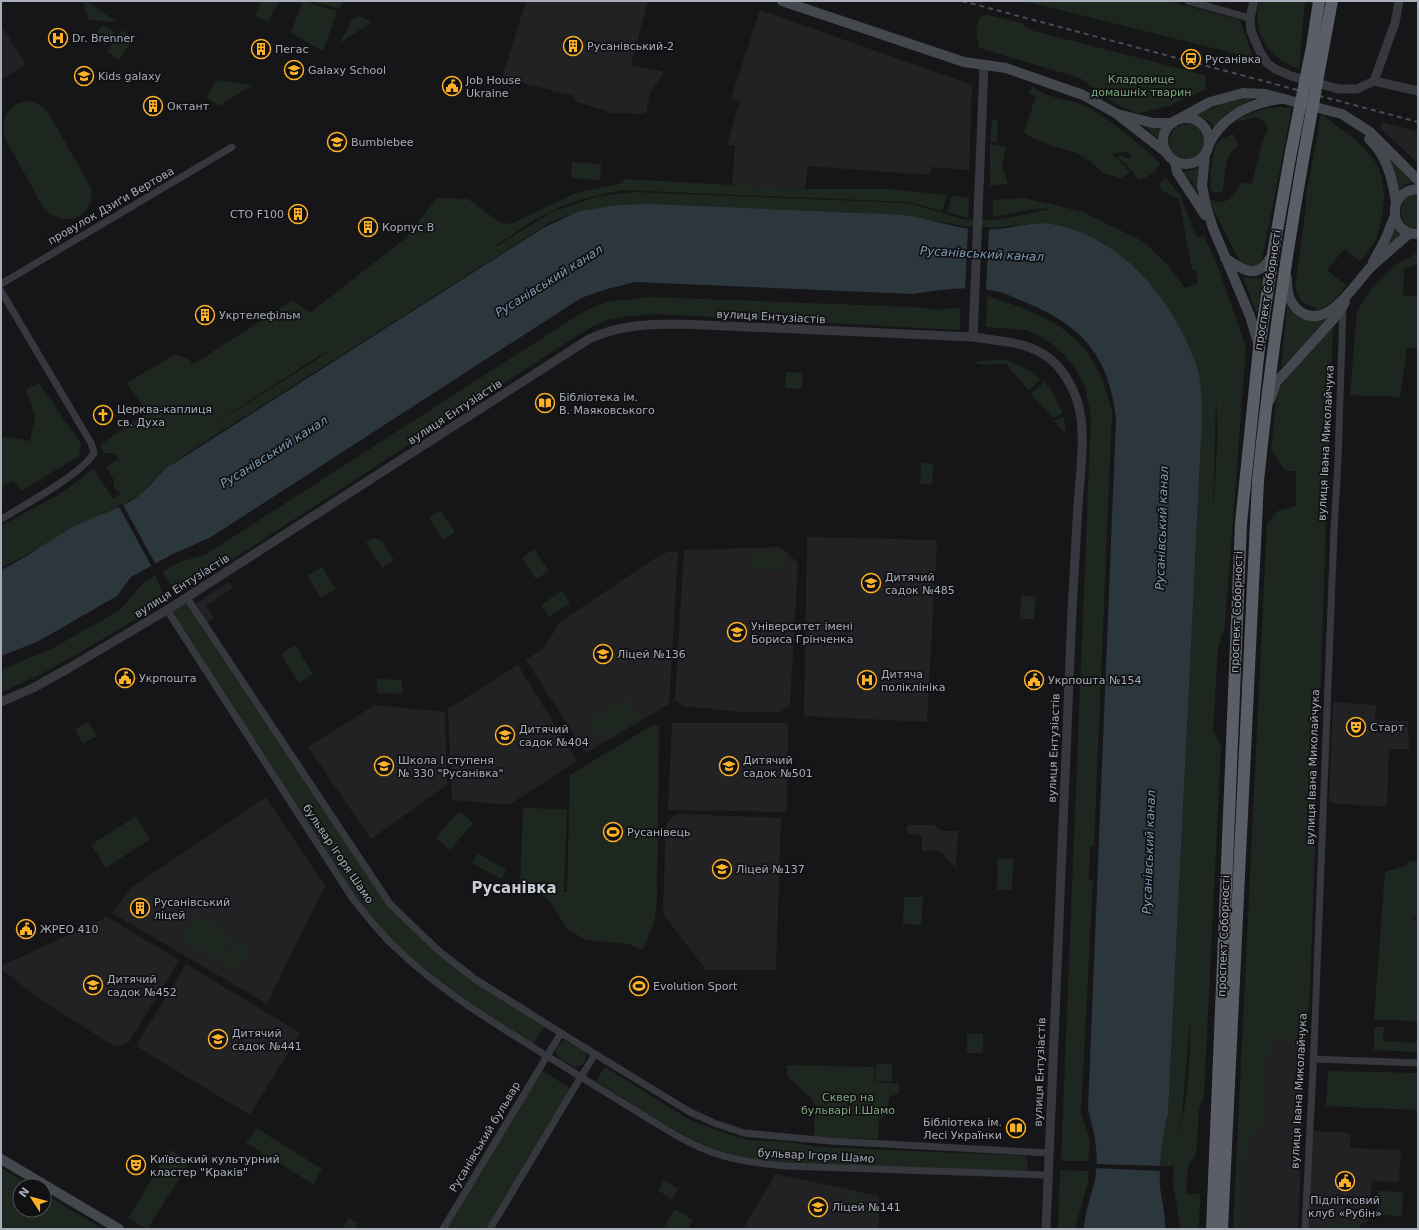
<svg xmlns="http://www.w3.org/2000/svg" width="1419" height="1230" viewBox="0 0 1419 1230" font-family="'DejaVu Sans',sans-serif">
	<style>
		.built { fill: #222225 }
		.green { fill: #1e271f; fill-rule: evenodd }
		.water { fill: #2b363d }
		.pier { fill: #161618 }
		.lines { fill: none; stroke-linecap: round; stroke-linejoin: round }
		.minor { stroke: #37383e; stroke-width: 7 }
		.tertiary { stroke: #37383e; stroke-width: 9 }
		.secondary { stroke: #44474e; stroke-width: 10 }
		.trunk { stroke: #5a5e66; stroke-width: 12 }
		.rail { stroke: #494c53; stroke-width: 2; stroke-dasharray: 5 4; stroke-linecap: butt }
		.trunk-bridge { stroke: #5a5e66; stroke-width: 12 }
		.labels { text-anchor: middle; dominant-baseline: central; stroke-width: 3.5; stroke-linejoin: round; paint-order: stroke }
		.poi-label { font-size: 11px; fill: #a7adb9; stroke: #111113; text-anchor: start }
		.park-label { font-size: 11px; fill: #7ca67e; stroke: #111113 }
		.street-label { font-size: 11px; fill: #a7adb9; stroke: #111113 }
		.water-label { font-size: 12px; font-style: italic; fill: #7b9db7; stroke: #111113 }
		.district-label { font-size: 15px; font-weight: bold; fill: #c8ccd5; stroke: #111113 }
	</style>
	<rect width="100%" height="100%" fill="#161618"/>
	<!-- built -->
	<g class="built">
		<path d="M526 1H648L631 65 664 72 650 93 646 114 612 113 574 101V96L502 78Z"/>
		<path d="M760 10 972 85 969 170 931 167 930 175 808 166 805 189 732 185 735 146 727 144 740 101 731 98Z"/>
		<path d="M1 25 26 65 1 80Z"/>
		<path d="M1382 122 1418 132V163L1381 129Z"/>
		<path d="M807 537 937 540 927 722 804 716Z"/>
		<path d="M781 547 798 563 790 704 781 712H741L683 706 675 700 684 550Z"/>
		<path d="M668 552H678L669 704 586 753 526 660 544 648 560 622 660 555Z"/>
		<path d="M229 582 233 588 206 606 214 618 204 625 192 606Z"/>
		<path d="M518 665 577 761 509 805 452 800 448 709Z"/>
		<path d="M1333 702 1376 705 1375 720 1408 721 1409 749H1389L1387 807 1329 803Z"/>
		<path d="M375 705 445 712 447 785 371 839 308 747Z"/>
		<path d="M672 723H788L787 812 668 810Z"/>
		<path d="M266 797 325 886 267 1004 112 913 132 887Z"/>
		<path d="M680 814 781 818 776 970H706L663 914 666 824 672 817Z"/>
		<path d="M907 825H933L943 831H958L956 868 942 853 930 850 922 852V837L919 835 907 834Z"/>
		<path d="M107 917 179 960 129 1042 115 1047 43 1001 1 969V966Z"/>
		<path d="M186 964 300 1033 250 1115 136 1046Z"/>
		<path d="M1273 1038 1301 1040 1306 1042 1298 1229H1239L1244 1169 1249 1143 1263 1123 1265 1070Z"/>
		<path d="M1313 1131 1351 1133 1350 1148 1401 1150 1399 1182 1372 1181 1368 1222 1360 1224 1327 1223 1326 1229H1308Z"/>
		<path d="M776 1174 879 1196V1229H743Z"/>
	</g>
	<!-- green -->
	<g class="green">
		<path d="M83 1H86L117 22 89 20Z"/>
		<path d="M262 1H279L268 22 255 15Z"/>
		<path d="M303 1 337 11 323 51 291 33Z"/>
		<path d="M311 1H343L340 9Z"/>
		<path d="M1013 1H1169L1240 20 1253 58 1033 3Z"/>
		<path d="M1260 1H1305L1299 69C1269 59 1250 32 1260 1Z"/>
		<path d="M988 15 1021 23 1030 30 1205 75 1206 89 1171 105 1138 114 1114 103 1080 78 979 48C977 37 973 24 982 16Z"/>
		<path d="M359 16 372 22 340 43 352 20Z"/>
		<path d="M102 25 115 33 106 46 94 37Z"/>
		<path d="M122 30 134 38 119 60 107 51Z"/>
		<path d="M217 80 252 85 219 106 206 97Z"/>
		<path d="M1032 86C1049 100 1070 98 1089 108 1116 123 1137 143 1160 163 1155 173 1149 177 1139 180L1126 164 1117 158 1121 155 1126 158H1132L1128 151 1112 154 1130 172 1121 178 1103 173 1094 164 1077 153 1053 146 1031 137 1024 132 1036 96 1029 93Z"/>
		<path d="M1243 98H1254L1224 115 1213 128 1210 122 1196 114 1227 102Z"/>
		<path d="M28 101 38 104 48 112 91 188C95 218 66 229 44 209L5 138C0 120 8 102 28 101Z"/>
		<path d="M1281 107 1292 108 1262 260 1258 266 1253 269 1240 262 1207 197C1224 210 1233 197 1241 182L1250 184 1252 183C1257 164 1260 146 1268 129L1265 122 1256 117 1240 121H1236C1250 112 1264 108 1281 107Z"/>
		<path d="M1321 114C1339 128 1361 141 1374 160 1389 182 1385 218 1375 241 1371 248 1365 255 1360 261L1344 249 1327 270 1346 285C1340 296 1328 307 1316 311L1315 307C1301 304 1298 299 1295 286L1306 207V195Z"/>
		<path d="M992 120H998L997 143 990 142Z"/>
		<circle cx="1187" cy="142" r="18"/>
		<path d="M1145 126 1162 128 1158 138Z"/>
		<path d="M1233 134 1239 145C1221 157 1228 173 1222 192L1215 193 1211 190C1211 176 1209 151 1221 140 1225 137 1229 136 1233 134Z"/>
		<path d="M990 144 1006 147 1002 165 1008 184 990 186Z"/>
		<path d="M1386 152 1416 182 1406 184 1397 191Z"/>
		<path d="M572 162 601 164 600 180 571 178Z"/>
		<path d="M1198 168V191L1188 177 1182 173Z"/>
		<path d="M1165 177 1180 195 1197 238 1204 236 1218 267 1246 347 1225 625 1218 649 1213 731 1221 746 1204 1095 1199 1110 1196 1155 1188 1165 1186 1194H1200L1199 1229H1181L1173 1186 1174 1160 1173 1166H1160L1161 1144 1168 1114 1201 442V389L1126 261 1105 244 1080 233 1056 225 1037 223 982 229 901 215 652 204 621 205 579 211 551 222 187 453 161 473 140 495 1 568V526L60 494 93 469 113 498 121 494 114 488V480L106 467 118 459 115 453H104L100 445 147 412 127 383 174 355 187 358 193 364 186 369 293 300 310 313 407 237 437 198 468 199 502 224 513 223 576 193 619 184 625 179 805 189H891L947 195 942 211 909 202 622 190C578 199 554 206 516 232 509 237 499 242 494 248L552 212 596 197 632 192 908 203 963 219 996 220 1051 209C1033 206 1012 215 993 217V200L1025 198 1083 212 1142 241 1163 260 1185 288 1198 283 1196 270H1192L1179 199 1163 191 1159 185ZM332 350 196 436 314 359ZM1216 398 1218 432 1213 516ZM1190 1022C1191 1054 1188 1108 1177 1137L1182 1114Z"/>
		<path d="M1412 194H1418V229C1397 228 1396 203 1412 194Z"/>
		<path d="M952 196 969 198 968 218 947 212Z"/>
		<path d="M1395 227 1405 235 1384 251Z"/>
		<path d="M1418 253V263L1404 269 1403 295 1418 297V347L1407 348 1400 397 1350 395 1357 311 1369 292 1398 263Z"/>
		<path d="M1243 277 1262 279 1257 315Z"/>
		<path d="M987 296C1055 317 1096 337 1112 412L1094 845 1090 846 1089 880H1093L1081 1113 1090 1141 1088 1161H1061L1091 416 1085 387 1076 370 1065 355 1053 345 1040 336 1026 330 986 327Z"/>
		<path d="M651 297 914 307 937 310 960 307V330L656 314 631 316 607 320 589 328 176 596 163 571 183 561 205 555 586 310 606 302Z"/>
		<path d="M1287 307C1300 320 1313 323 1331 316L1281 368Z"/>
		<path d="M1333 325 1310 988 1306 1042 1301 1040 1273 1038 1265 1070 1263 1123 1249 1143 1244 1169 1239 1229H1233L1267 523 1278 511 1296 506V471H1285L1271 449 1277 392 1293 367Z"/>
		<path d="M1006 360 1032 372 1040 379 1029 391 1006 364H977V361Z"/>
		<path d="M786 372 803 373 802 389 785 388Z"/>
		<path d="M1044 382 1050 388 1063 413 1053 418 1031 394Z"/>
		<path d="M39 383 81 444 79 456 21 491 14 480 1 487V436L30 441 35 416 26 389Z"/>
		<path d="M1064 417 1066 434 1054 421Z"/>
		<path d="M921 463 933 464 932 485 920 484Z"/>
		<path d="M440 510 455 532 443 540 429 518Z"/>
		<path d="M374 538 382 541 394 560 382 568 366 542Z"/>
		<path d="M534 549 549 571 536 579 522 558Z"/>
		<path d="M750 552 783 553 782 571 750 570Z"/>
		<path d="M322 567 336 589 321 598 307 576Z"/>
		<path d="M155 575 165 598 135 615 136 619C92 645 49 673 1 692V670L55 647 120 610 143 583Z"/>
		<path d="M562 591 570 603 549 617 541 605Z"/>
		<path d="M1021 596 1036 597 1034 619H1020Z"/>
		<path d="M187 598 390 904 439 951 546 1025 532 1046 460 1001 372 923 167 610Z"/>
		<path d="M295 645 313 674 299 683 281 654Z"/>
		<path d="M377 679 402 680V694L377 693Z"/>
		<path d="M627 698 640 719 601 741 589 721Z"/>
		<path d="M88 722 97 736 83 744 75 730Z"/>
		<path d="M653 725 659 726 657 899 654 923 643 950 628 944 586 940 567 929 552 904 536 890 520 889 523 808 567 809 564 891H557L567 892 570 775Z"/>
		<path d="M459 811 473 823 450 850 436 838Z"/>
		<path d="M136 816 150 839 106 868 91 845Z"/>
		<path d="M478 853 506 870 501 879 472 863Z"/>
		<path d="M998 858 1013 859 1012 890H997Z"/>
		<path d="M1409 861H1418V918H1413L1418 924V1021L1379 1020 1374 1019 1385 872 1408 865Z"/>
		<path d="M904 897H923L921 925 903 924Z"/>
		<path d="M196 914 233 936 218 961 181 940Z"/>
		<path d="M237 940 251 949 237 971 223 962Z"/>
		<path d="M1374 1027H1384L1383 1041 1418 1043V1052L1374 1050Z"/>
		<rect x="967" y="1034" width="16" height="19"/>
		<path d="M564 1040 585 1052 586 1059 582 1065 574 1067C563 1060 544 1052 564 1040Z"/>
		<path d="M876 1064H892V1081H875Z"/>
		<path d="M787 1065 875 1067 874 1082 899 1084V1094L890 1096 886 1116 879 1118 878 1139 814 1137 815 1105 810 1097 787 1076Z"/>
		<path d="M605 1067 690 1120 716 1130 747 1140 791 1142 819 1147 1027 1156 1028 1171 786 1163C761 1160 736 1158 713 1149 672 1132 634 1105 596 1081Z"/>
		<path d="M539 1069 573 1090 490 1229H443Z"/>
		<path d="M1328 1071 1418 1073V1110L1326 1106Z"/>
		<path d="M256 1128 322 1169 313 1184 246 1143Z"/>
		<path d="M170 1150 190 1162 147 1229 128 1218Z"/>
		<path d="M1 1168 31 1186H20V1210H44V1194L103 1229H1Z"/>
		<path d="M1060 1170 1089 1171 1087 1185 1075 1229H1058Z"/>
		<path d="M664 1180 678 1189 672 1200 658 1190Z"/>
		<path d="M1378 1191 1403 1192 1402 1216 1377 1215Z"/>
		<path d="M851 1192 876 1207 868 1220 843 1204Z"/>
		<path d="M675 1209 693 1220 688 1229H663Z"/>
		<path d="M349 1218 357 1223 354 1229H342Z"/>
		<path d="M1327 1223 1360 1224V1229H1326Z"/>
	</g>
	<!-- water -->
	<path class="water" d="M650 204C706 206 762 209 818 211 846 213 875 213 903 215 924 217 944 225 965 228 977 229 988 230 999 229 1018 227 1037 220 1056 225 1124 239 1171 299 1195 361 1202 380 1202 401 1202 421L1168 1114C1162 1138 1159 1161 1160 1185 1161 1200 1166 1214 1165 1229H1084C1085 1213 1090 1199 1094 1184 1100 1159 1095 1134 1088 1110L1116 419C1109 357 1084 327 1027 303 1017 299 1006 293 995 291 970 285 938 290 913 294L635 282 607 289 581 298 211 537 171 555 131 577 117 596 37 642 1 656V570C24 559 44 544 66 531 89 517 115 512 137 497 148 489 156 478 165 469L543 228 579 211 617 205Z"/>
	<!-- pier -->
	<g class="pier">
		<path d="M968 226 989 227 986 292 965 291Z"/>
		<path d="M122 503 156 565 152 567 118 505Z"/>
		<path d="M1093 1164 1162 1166V1171L1093 1168Z"/>
	</g>
	<g class="lines">
		<!-- minor -->
		<g class="minor">
			<path d="M1188 1 1250 18"/>
			<path d="M1 284 232 147"/>
			<path d="M1 291 91 443 94 453C82 474 23 506 1 519"/>
			<path d="M187 598 390 904 439 951 475 979 561 1033"/>
			<path d="M167 610 353 899C366 915 379 932 395 947 440 991 494 1023 547 1056L443 1229"/>
			<path d="M595 1054 690 1112 714 1123 744 1133 830 1141 1049 1153"/>
			<path d="M1313 1059 1418 1063"/>
			<path d="M490 1229 573 1090C580 1078 588 1066 595 1054L561 1033 547 1056C578 1075 609 1094 641 1114 664 1128 688 1144 714 1153 737 1161 761 1164 786 1166L1048 1175"/>
			<path d="M1305 1229 1314 1048 1334 530 1338 461 1343 308"/>
		</g>
		<!-- tertiary -->
		<g class="tertiary">
			<path d="M1254 1 1250 18 1251 31 1261 54 1267 63 1275 69 1291 76 1339 89H1357L1374 81 1418 91"/>
			<path d="M1374 81 1395 23 1399 1"/>
			<path d="M973 337 984 66"/>
			<path d="M1 702 33 688 69 668 167 610 589 339C619 325 648 324 681 324L973 337C1024 344 1057 345 1077 400 1087 430 1080 474 1078 505 1076 541 1074 576 1072 611 1063 817 1054 1023 1046 1229"/>
		</g>
		<!-- secondary -->
		<g class="secondary">
			<path d="M782 1 964 62 1006 68 1083 95 1117 114 1167 153"/>
			<path d="M1121 115 1153 123H1173"/>
			<circle cx="1186" cy="141" r="23"/>
			<path d="M1179 119 1210 102 1243 93 1265 94 1342 114 1370 132 1418 180"/>
			<path d="M1369 139C1387 155 1393 180 1396 203"/>
			<path d="M1209 144C1223 116 1250 103 1280 99"/>
			<path d="M1205 155 1202 186 1206 206 1213 228 1250 316 1259 346"/>
			<path d="M1175 161 1177 172 1205 215"/>
			<path d="M1418 189C1386 190 1388 235 1418 234"/>
			<path d="M1225 258C1245 271 1258 281 1272 255"/>
			<path d="M1373 262 1385 240 1395 215"/>
			<path d="M1287 278C1287 290 1288 300 1297 309 1326 335 1355 283 1371 267 1384 255 1397 244 1410 233"/>
			<path d="M1270 400 1276 383 1280 378 1339 313 1345 302"/>
			<path d="M1 1159 119 1229"/>
		</g>
		<!-- trunk -->
		<g class="trunk">
			<path d="M1312 47 1319 1"/>
			<path d="M1323 49 1332 1"/>
			<path d="M1212 1229 1241 523 1259 348 1274 248 1291 152"/>
			<path d="M1222 1229 1258 481C1269 371 1285 262 1304 154"/>
		</g>
		<!-- rail -->
		<path class="rail" d="M962 1 1418 122"/>
		<!-- trunk-bridge -->
		<g class="trunk-bridge">
			<path d="M1291 152 1312 47"/>
			<path d="M1304 154 1323 49"/>
		</g>
	</g>
	<!-- icons -->
	<defs>
		<g id="hospital-ring" transform="scale(1)"><circle r="9.5" fill="#111113" stroke="#ffb127" stroke-width="1.5"/><path d="M-5-5h3v3.5h4V-5h3V5h-3V1.5h-4V5h-3Z" fill="#ffb127"/></g>
		<g id="building-ring" transform="scale(1)"><circle r="9.5" fill="#111113" stroke="#ffb127" stroke-width="1.5"/><path d="M-4-6H4V6H1V3H-1V6H-4ZM-2.5-4.3h1.7v1.8h-1.7ZM.8-4.3h1.7v1.8H.8ZM-2.5-1h1.7V.8h-1.7ZM.8-1h1.7V.8H.8Z" fill="#ffb127"/></g>
		<g id="station-ring" transform="scale(1)"><circle r="9.5" fill="#111113" stroke="#ffb127" stroke-width="1.5"/><path d="M-3-6H3Q5-6 5-4V2Q5 4 3 4L4.5 6H3L1.5 4h-3L-3 6H-4.5L-3 4Q-5 4-5 2V-4Q-5-6-3-6ZM-3.5-4v3h7v-3ZM-3.5 1v1.5H-2V1ZM2 1v1.5H3.5V1Z" fill="#ffb127"/></g>
		<g id="school-ring" transform="scale(1)"><circle r="9.5" fill="#111113" stroke="#ffb127" stroke-width="1.5"/><path d="M0-5L7-2L0 1L-7-2ZM-4 1L0 2.5L4 1V4Q0 6-4 4Z" fill="#ffb127"/></g>
		<g id="civic-ring" transform="scale(1)"><circle r="9.5" fill="#111113" stroke="#ffb127" stroke-width="1.5"/><path d="M-.6-6.5H3V-4.5H.6V-3L4-1V1h2V6H-6V1h2V-1L-.6-3ZM-1.2 2.5V6h2.4V2.5Z" fill="#ffb127"/></g>
		<g id="library-ring" transform="scale(1)"><circle r="9.5" fill="#111113" stroke="#ffb127" stroke-width="1.5"/><path d="M-6-4Q-3-5.5-.7-3.5V5Q-3 3-6 4ZM6-4Q3-5.5 .7-3.5V5Q3 3 6 4Z" fill="#ffb127"/></g>
		<g id="church-ring" transform="scale(1)"><circle r="9.5" fill="#111113" stroke="#ffb127" stroke-width="1.5"/><path d="M-1.2-6h2.4v3.5h3.3v2.4h-3.3V6h-2.4V-.1h-3.3v-2.4h3.3Z" fill="#ffb127"/></g>
		<g id="university-ring" transform="scale(1)"><circle r="9.5" fill="#111113" stroke="#ffb127" stroke-width="1.5"/><path d="M0-5L7-2L0 1L-7-2ZM-4 1L0 2.5L4 1V4Q0 6-4 4Z" fill="#ffb127"/></g>
		<g id="theatre-ring" transform="scale(1)"><circle r="9.5" fill="#111113" stroke="#ffb127" stroke-width="1.5"/><path d="M-5-5.5Q0-4 5-5.5V0Q5 5 0 6Q-5 5-5 0ZM-3.3-2.5H-1v1.5H-3.3ZM1-2.5H3.3v1.5H1ZM-2.8 1Q0 5.5 2.8 1Z" fill="#ffb127"/></g>
		<g id="stadium-ring" transform="scale(1)"><circle r="9.5" fill="#111113" stroke="#ffb127" stroke-width="1.5"/><path d="M0-5a6.5 5 0 1 0 0 10a6.5 5 0 1 0 0-10ZM-3.5-1.8h7v3.6h-7Z" fill="#ffb127"/></g>
	</defs>
	<g fill-rule="evenodd">
		<use href="#hospital-ring" x="58" y="38"/>
		<use href="#building-ring" x="573" y="46"/>
		<use href="#building-ring" x="261" y="49"/>
		<use href="#station-ring" x="1191" y="59"/>
		<use href="#school-ring" x="294" y="70"/>
		<use href="#school-ring" x="84" y="76"/>
		<use href="#civic-ring" x="452" y="86"/>
		<use href="#building-ring" x="153" y="106"/>
		<use href="#school-ring" x="337" y="142"/>
		<use href="#building-ring" x="298" y="214"/>
		<use href="#building-ring" x="368" y="227"/>
		<use href="#building-ring" x="205" y="315"/>
		<use href="#library-ring" x="545" y="403"/>
		<use href="#church-ring" x="103" y="415"/>
		<use href="#school-ring" x="871" y="583"/>
		<use href="#university-ring" x="737" y="632"/>
		<use href="#school-ring" x="603" y="654"/>
		<use href="#civic-ring" x="125" y="678"/>
		<use href="#hospital-ring" x="867" y="680"/>
		<use href="#civic-ring" x="1034" y="680"/>
		<use href="#theatre-ring" x="1356" y="727"/>
		<use href="#school-ring" x="505" y="735"/>
		<use href="#school-ring" x="384" y="766"/>
		<use href="#school-ring" x="729" y="766"/>
		<use href="#stadium-ring" x="613" y="832"/>
		<use href="#school-ring" x="722" y="869"/>
		<use href="#building-ring" x="140" y="908"/>
		<use href="#civic-ring" x="26" y="929"/>
		<use href="#school-ring" x="93" y="985"/>
		<use href="#stadium-ring" x="639" y="986"/>
		<use href="#school-ring" x="218" y="1039"/>
		<use href="#library-ring" x="1016" y="1128"/>
		<use href="#theatre-ring" x="136" y="1165"/>
		<use href="#civic-ring" x="1345" y="1181"/>
		<use href="#school-ring" x="818" y="1207"/>
	</g>
	<g class="labels">
		<!-- poi labels -->
		<g class="poi-label">
			<text x="72" y="38">Dr. Brenner</text>
			<text x="587" y="46">Русанівський-2</text>
			<text x="275" y="49">Пегас</text>
			<text x="1205" y="59">Русанівка</text>
			<text x="308" y="70">Galaxy School</text>
			<text x="98" y="76">Kids galaxy</text>
			<text x="466" y="80">Job House<tspan x="466" dy="13">Ukraine</tspan></text>
			<text x="167" y="106">Октант</text>
			<text x="351" y="142">Bumblebee</text>
			<text x="284" y="214" text-anchor="end">СТО F100</text>
			<text x="382" y="227">Корпус В</text>
			<text x="219" y="315">Укртелефільм</text>
			<text x="559" y="397">Бібліотека ім.<tspan x="559" dy="13">В. Маяковського</tspan></text>
			<text x="117" y="409">Церква-каплиця<tspan x="117" dy="13">св. Духа</tspan></text>
			<text x="885" y="577">Дитячий<tspan x="885" dy="13">садок №485</tspan></text>
			<text x="751" y="626">Університет імені<tspan x="751" dy="13">Бориса Грінченка</tspan></text>
			<text x="617" y="654">Ліцей №136</text>
			<text x="881" y="674">Дитяча<tspan x="881" dy="13">поліклініка</tspan></text>
			<text x="139" y="678">Укрпошта</text>
			<text x="1048" y="680">Укрпошта №154</text>
			<text x="1370" y="727">Старт</text>
			<text x="519" y="729">Дитячий<tspan x="519" dy="13">садок №404</tspan></text>
			<text x="398" y="760">Школа І ступеня<tspan x="398" dy="13">№ 330 "Русанівка"</tspan></text>
			<text x="743" y="760">Дитячий<tspan x="743" dy="13">садок №501</tspan></text>
			<text x="627" y="832">Русанівець</text>
			<text x="736" y="869">Ліцей №137</text>
			<text x="154" y="902">Русанівський<tspan x="154" dy="13">ліцей</tspan></text>
			<text x="40" y="929">ЖРЕО 410</text>
			<text x="107" y="979">Дитячий<tspan x="107" dy="13">садок №452</tspan></text>
			<text x="653" y="986">Evolution Sport</text>
			<text x="232" y="1033">Дитячий<tspan x="232" dy="13">садок №441</tspan></text>
			<text x="1002" y="1122" text-anchor="end">Бібліотека ім.<tspan x="1002" dy="13">Лесі Українки</tspan></text>
			<text x="150" y="1159">Київський культурний<tspan x="150" dy="13">кластер "Краків"</tspan></text>
			<text x="1345" y="1200" text-anchor="middle">Підлітковий<tspan x="1345" dy="13">клуб «Рубін»</tspan></text>
			<text x="832" y="1207">Ліцей №141</text>
		</g>
		<!-- park labels -->
		<g class="park-label">
			<text x="1141" y="79">Кладовище<tspan x="1141" dy="13">домашніх тварин</tspan></text>
			<text x="848" y="1097">Сквер на<tspan x="848" dy="13">бульварі І.Шамо</tspan></text>
		</g>
		<!-- street labels -->
		<g class="street-label">
			<text transform="translate(111 206) rotate(-30)">провулок Дзиґи Вертова</text>
			<text transform="translate(1268 290) rotate(-81)">проспект Соборності</text>
			<text transform="translate(771 317) rotate(3)">вулиця Ентузіастів</text>
			<text transform="translate(455 412) rotate(-33)">вулиця Ентузіастів</text>
			<text transform="translate(1326 443) rotate(-87)">вулиця Івана Миколайчука</text>
			<text transform="translate(182 586) rotate(-32)">вулиця Ентузіастів</text>
			<text transform="translate(1237 612) rotate(-88)">проспект Соборності</text>
			<text transform="translate(1054 748) rotate(-88)">вулиця Ентузіастів</text>
			<text transform="translate(1313 767) rotate(-88)">вулиця Івана Миколайчука</text>
			<text transform="translate(338 854) rotate(56)">бульвар Ігоря Шамо</text>
			<text transform="translate(1224 936) rotate(-88)">проспект Соборності</text>
			<text transform="translate(1040 1072) rotate(-88)">вулиця Ентузіастів</text>
			<text transform="translate(1299 1091) rotate(-87)">вулиця Івана Миколайчука</text>
			<text transform="translate(485 1137) rotate(-59)">Русанівський бульвар</text>
			<text transform="translate(816 1156) rotate(3)">бульвар Ігоря Шамо</text>
		</g>
		<!-- water labels -->
		<g class="water-label">
			<text transform="translate(982 254) rotate(3)">Русанівський канал</text>
			<text transform="translate(549 281) rotate(-32)">Русанівський канал</text>
			<text transform="translate(274 452) rotate(-32)">Русанівський канал</text>
			<text transform="translate(1162 528) rotate(-88)">Русанівський канал</text>
			<text transform="translate(1149 852) rotate(-88)">Русанівський канал</text>
		</g>
		<!-- district labels -->
		<g class="district-label">
			<text x="514" y="888">Русанівка</text>
		</g>
	</g>
	<!-- border -->
	<rect width="1419" height="1230" fill="none" stroke="#a7adb9" stroke-width="4"/>
	<!-- north arrow -->
	<g transform="translate(32 1198) rotate(306)"><circle r="19" fill="#111113" stroke="#4d4f55"/>
	<path d="M0-3L7 15L0 10L-7 15Z" fill="#ffb127"/>
	<text y="-6" font-size="11" font-weight="bold" text-anchor="middle" fill="#a7adb9">N</text>
	</g>
</svg>
